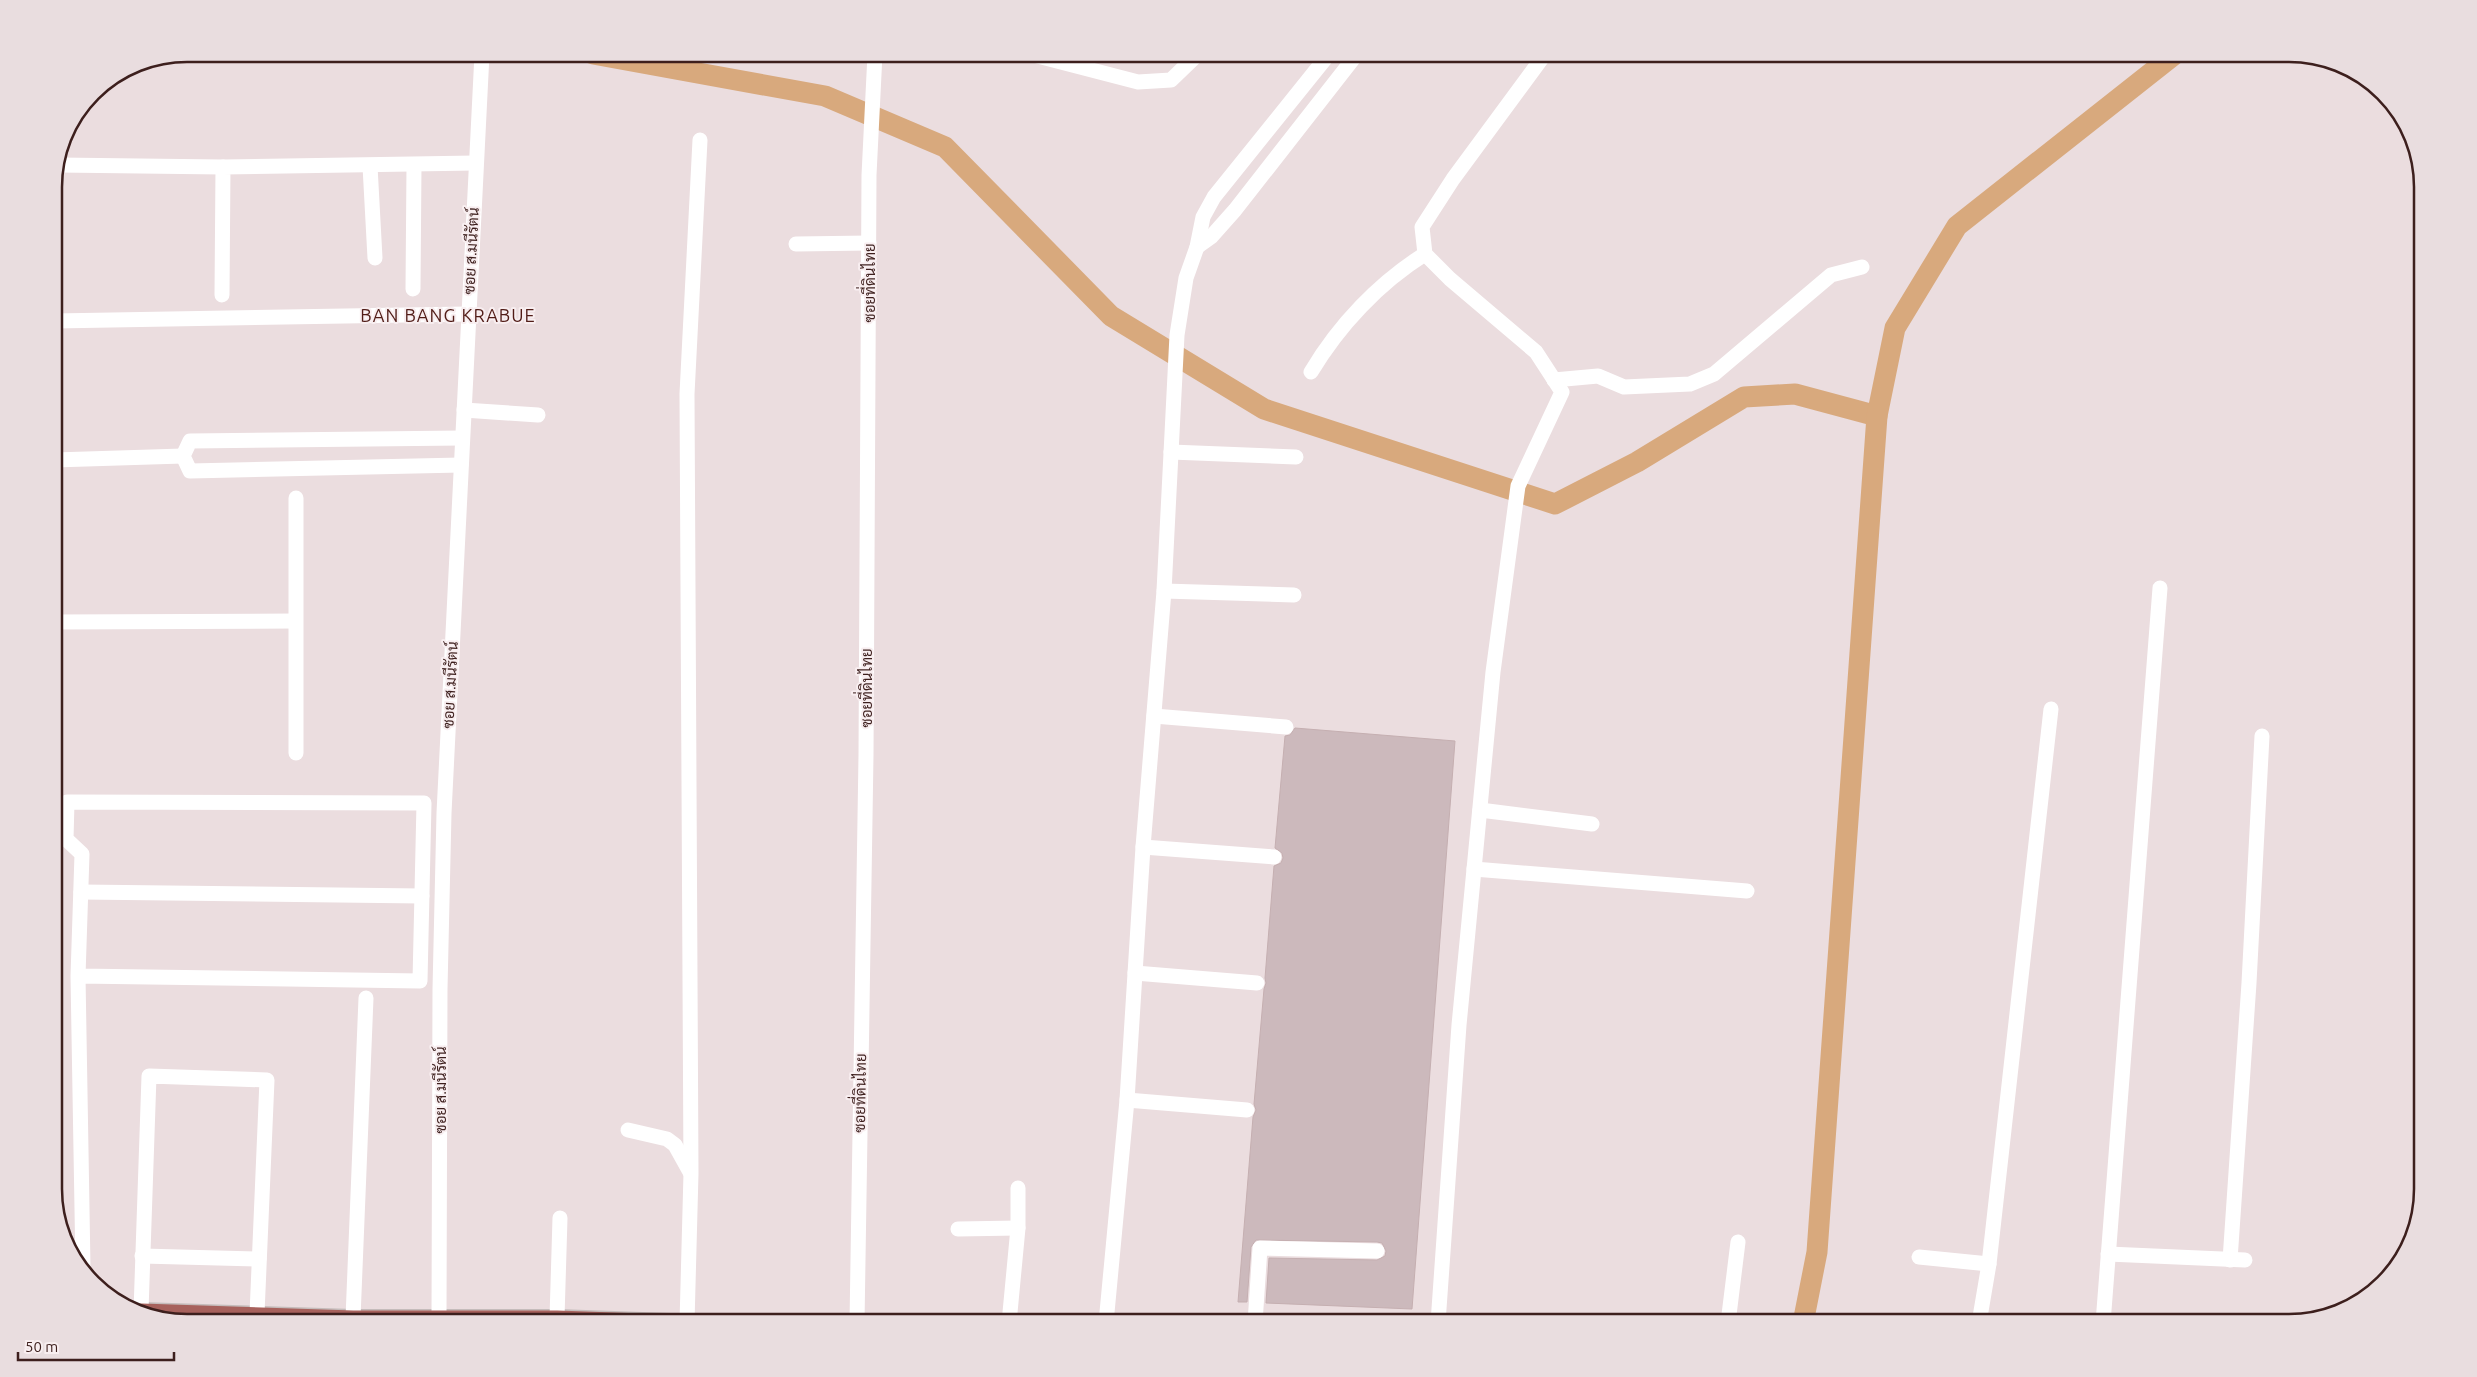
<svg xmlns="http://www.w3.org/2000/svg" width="2477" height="1377" viewBox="0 0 2477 1377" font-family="Ubuntu,Sarabun,sans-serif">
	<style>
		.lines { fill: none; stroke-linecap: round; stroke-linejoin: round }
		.canal { stroke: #d8a97d; stroke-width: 21 }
		.building { fill: #ccb9bc; stroke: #c5afb1 }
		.major-casing { stroke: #c5bcbb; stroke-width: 18 }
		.minor { stroke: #fff; stroke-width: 15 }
		.major { stroke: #a7615c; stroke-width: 15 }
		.labels { text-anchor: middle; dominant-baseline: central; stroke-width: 4; stroke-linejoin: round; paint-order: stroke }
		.street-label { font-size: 15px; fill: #3d1f1d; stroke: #f8eef0 }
		.quarter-label { font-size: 18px; letter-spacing: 1px; fill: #511c17; stroke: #f8eef0 }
		.rim { fill: none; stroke: #3d1f1d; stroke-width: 2.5 }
	</style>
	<rect width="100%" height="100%" fill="#ebdddf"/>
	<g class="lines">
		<!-- canal -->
		<g class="canal">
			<path d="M593 54 825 96 945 147 1111 316 1264 409 1555 504 1637 462 1744 397 1795 394 1877 416"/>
			<path d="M1803 1323 1817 1252 1877 416 1895 328 1957 226 2175 54"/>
		</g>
	</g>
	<!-- building -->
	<path class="building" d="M1295 728 1455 741 1412 1309 1266 1303 1269 1258 1377 1260 1385 1256 1386 1251 1382 1243 1377 1242 1256 1240 1251 1247 1247 1302H1238L1253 1117 1256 1110 1254 1104 1264 989 1266 983 1265 978 1274 866 1281 863 1283 858 1282 853 1275 848 1285 736 1290 735Z"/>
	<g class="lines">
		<!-- major casing -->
		<g class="major-casing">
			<path id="major" d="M141 1311 353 1318H557L699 1323"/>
		</g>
		<!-- minor -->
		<g class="minor">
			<path d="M1030 54 1138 82 1171 80 1198 54"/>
			<path d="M58 165 223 167"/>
			<path d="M370 166 375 258"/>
			<path d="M796 244 869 243"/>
			<path d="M1197 247 1211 237 1235 210 1357 54"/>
			<path d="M413 289 414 165"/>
			<path d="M222 295 223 167 475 163"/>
			<path d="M54 321 467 314"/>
			<path d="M1311 372C1339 325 1379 283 1425 254"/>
			<path d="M1554 380 1598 376 1624 387 1690 384 1714 374 1831 275 1862 267"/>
			<path d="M464 410 538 415"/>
			<path d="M1171 452 1296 457"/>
			<path d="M54 460 183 456"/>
			<path d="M461 465 190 471 183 456 190 441 462 438"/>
			<path d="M1164 591 1294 595"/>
			<path d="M54 622 295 621"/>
			<path d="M1154 716 1286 727"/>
			<path d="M296 753V498"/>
			<path d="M1480 810 1592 824"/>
			<path d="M1143 847 1274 857"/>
			<path d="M1474 869 1747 891"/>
			<path d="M81 892 422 896"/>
			<path d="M1135 973 1257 983"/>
			<path d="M78 976 420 981 424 803 67 802 66 839 82 854 78 976 83 1267"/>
			<path d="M1127 1100 1247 1110"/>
			<path d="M628 1130 667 1139 675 1145 690 1172"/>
			<path d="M958 1229 1018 1228"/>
			<path d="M2108 1254 2245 1260"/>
			<path d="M142 1256 259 1259"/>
			<path d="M1919 1257 1989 1264"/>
			<path d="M2230 1260 2249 983 2262 736"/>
			<path d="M141 1311 149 1076 267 1080 257 1314"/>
			<path d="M353 1318 366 998"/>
			<path d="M439 1318 440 989 444 813 482 54"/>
			<path d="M557 1318 560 1218"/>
			<path d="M687 1323 691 1173 687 394 700 140"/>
			<path d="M857 1323 866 755 869 175 875 54"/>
			<path d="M1009 1323 1018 1228V1188"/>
			<path d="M1106 1323 1127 1100 1143 847 1164 591 1177 335 1186 278 1197 247 1203 217 1214 197 1329 54"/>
			<path d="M1255 1323 1260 1248 1377 1251"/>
			<path d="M1438 1323 1459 1025 1493 672 1518 486 1562 392 1536 352 1450 279 1425 254 1422 227 1453 179 1545 54"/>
			<path d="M1728 1323 1738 1242"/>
			<path d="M1979 1323 1989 1264 2051 709"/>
			<path d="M2103 1323 2160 588"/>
		</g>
		<!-- major -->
		<use href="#major" class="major"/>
	</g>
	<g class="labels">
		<!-- street labels -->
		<g class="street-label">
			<text transform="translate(471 251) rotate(-87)">ซอย ส.มนีรัตน์</text>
			<text transform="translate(869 283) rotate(-90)">ซอยที่ดินไทย</text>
			<text transform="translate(450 685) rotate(-87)">ซอย ส.มนีรัตน์</text>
			<text transform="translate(866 688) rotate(-90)">ซอยที่ดินไทย</text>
			<text transform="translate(440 1090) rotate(-90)">ซอย ส.มนีรัตน์</text>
			<text transform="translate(860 1093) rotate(-89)">ซอยที่ดินไทย</text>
		</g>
		<!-- quarter labels -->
		<g class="quarter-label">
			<text x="448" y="315">BAN BANG KRABUE</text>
		</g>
	</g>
	<!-- crop -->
	<path d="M0 0H2477V1377H0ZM187 62H2289A125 125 0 0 1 2414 187V1189A125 125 0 0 1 2289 1314H187A125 125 0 0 1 62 1189V187A125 125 0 0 1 187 62Z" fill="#e9dddf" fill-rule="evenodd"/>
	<path class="rim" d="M187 62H2289A125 125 0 0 1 2414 187V1189A125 125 0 0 1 2289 1314H187A125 125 0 0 1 62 1189V187A125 125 0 0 1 187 62Z"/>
	<!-- scale -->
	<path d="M18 1352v8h156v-8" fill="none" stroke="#3d1f1d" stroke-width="2.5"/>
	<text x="25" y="1352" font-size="15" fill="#3d1f1d" stroke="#f8eef0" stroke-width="4" paint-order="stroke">50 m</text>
</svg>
